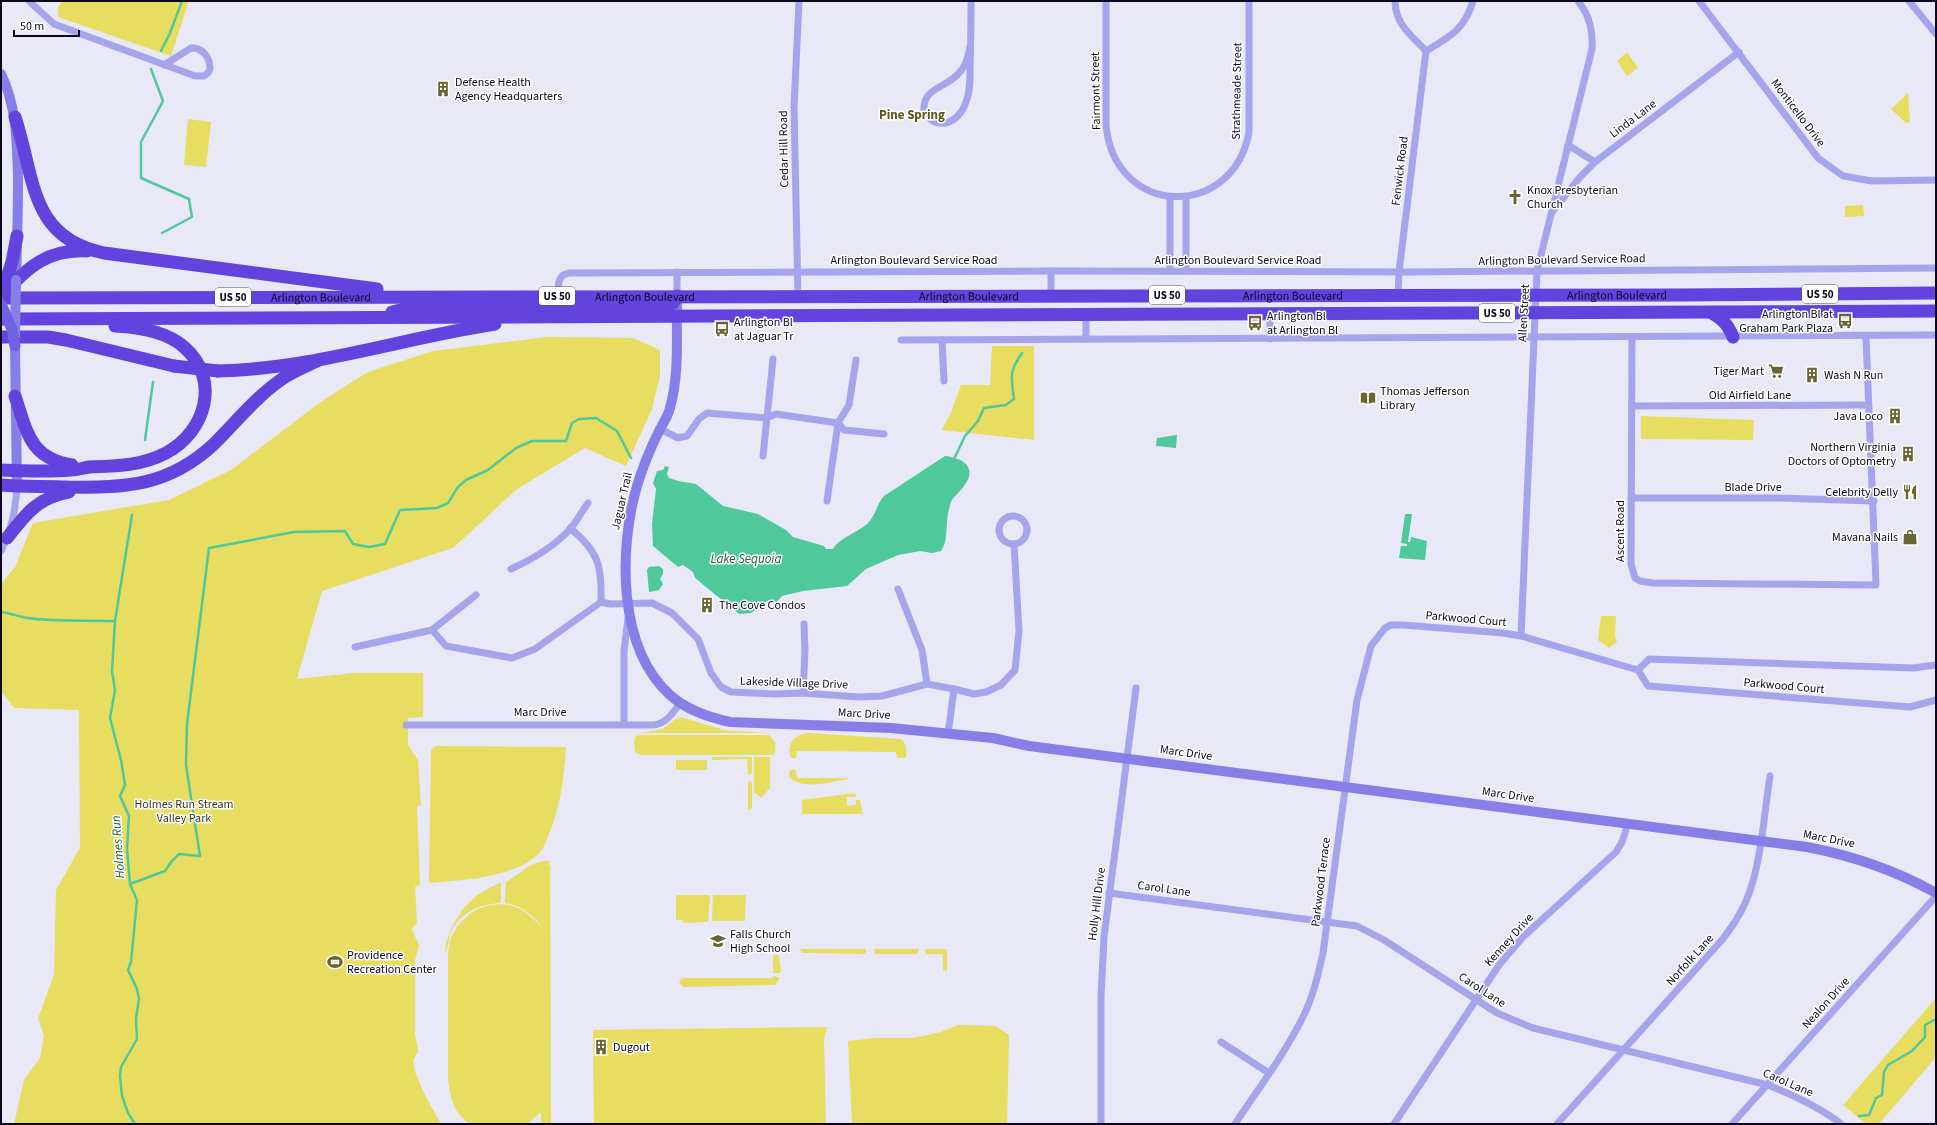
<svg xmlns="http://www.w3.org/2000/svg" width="1937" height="1125" viewBox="0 0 1937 1125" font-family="'Source Sans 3',sans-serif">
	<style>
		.green { fill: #e7dd60 }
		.water { fill: #4fc99b }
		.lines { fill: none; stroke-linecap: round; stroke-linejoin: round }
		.stream { stroke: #4fc99b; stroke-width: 2.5 }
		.street { stroke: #a6a4ea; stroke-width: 7 }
		.secondary { stroke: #877fe7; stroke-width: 10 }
		.highway { stroke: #6243de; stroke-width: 13 }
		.secondary-bridge { stroke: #877fe7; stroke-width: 10 }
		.primary-bridge { stroke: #7262e3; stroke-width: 11 }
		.highway-bridge { stroke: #6243de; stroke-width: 13 }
		.labels { text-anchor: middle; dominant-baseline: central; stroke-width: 3; stroke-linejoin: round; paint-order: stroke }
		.shield { fill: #fff; stroke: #545162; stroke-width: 1 }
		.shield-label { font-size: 11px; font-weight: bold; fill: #0a071f }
		.poi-label { font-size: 12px; fill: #0a071f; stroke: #fff; text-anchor: start }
		.street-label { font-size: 12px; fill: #0a071f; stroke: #fff }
		.park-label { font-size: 12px; fill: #39371f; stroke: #fff }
		.neighbourhood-label { font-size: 13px; font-weight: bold; fill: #5c571a; stroke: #fff }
		.water-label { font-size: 13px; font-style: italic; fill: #206048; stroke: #fff }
	</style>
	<rect width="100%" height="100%" fill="#e8e8f7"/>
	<!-- green -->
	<g class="green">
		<path d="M62 1H189L171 56 58 17V7Z"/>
		<path d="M1627 52 1638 68 1627 76 1617 61Z"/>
		<path d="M1908 93 1910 122 1906 123 1891 109Z"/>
		<path d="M188 119 211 122 206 167 184 165Z"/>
		<path d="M1863 205 1864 216 1845 217V206Z"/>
		<path d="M547 337 633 338 660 350V376L652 409 626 466 585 448 517 489 453 548 322 591 297 679 354 673H423V717L408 718V745L418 760 421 805 417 807 420 884 415 887 417 923 412 929 419 946 415 960V1034L418 1051 413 1061 415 1072 426 1097 441 1124H14L24 1080 40 1058 44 1035 38 1018 54 975 56 890 80 848 79 710 14 708 1 691V584L15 567 33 523 169 500 231 470 322 401 368 372 433 351Z"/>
		<path d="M992 346H1034V440L942 430 952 410 961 385H990Z"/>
		<path d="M1641 416 1754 420 1753 440 1641 439Z"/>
		<path d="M1601 616H1616L1615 636 1617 642 1609 648 1598 640Z"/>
		<path d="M681 717 724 730 769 733H640L663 729 674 720Z"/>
		<path d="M809 733 901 739C907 744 907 751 906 758H897L896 752 797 751 796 758H791L789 750C791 739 798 734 809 733Z"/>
		<path d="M640 735H769L775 742V753L773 755H641L635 752 634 743 635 737Z"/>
		<path d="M435 746 566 747C564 778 560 809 548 837 546 841 544 847 541 851 519 878 461 880 429 883L431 750Z"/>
		<path d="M712 757H752V773L748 775 747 759 712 760Z"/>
		<path d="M754 757H770V788L761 798 754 792Z"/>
		<path d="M676 760H707V770H677L676 769Z"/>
		<path d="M795 769 797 778H848V779C832 782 799 791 789 776L790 770Z"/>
		<path d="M748 781 752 782V808L748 811Z"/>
		<path d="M855 793 856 797H847V806L856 805V800H860L863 814H802V800Z"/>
		<path d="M543 861H550L548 865H550L551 1124H541V1112L528 1124C518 1124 475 1125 469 1123 454 1114 450 1096 448 1080V954C449 949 449 941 452 936 463 913 487 899 513 906 524 909 532 918 540 925L541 865 540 924C530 913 520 905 505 903L506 882 531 865Z"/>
		<path d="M501 882V903C479 904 458 913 450 935 448 941 448 950 445 953 446 934 459 910 474 898 482 891 492 887 501 882Z"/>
		<path d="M676 895H708L710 896 708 922 683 923V920H676Z"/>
		<path d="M713 895H746L745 921H713L712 919Z"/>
		<path d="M799 949H866V953L864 954 803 953Z"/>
		<path d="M874 949H919L918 954H875Z"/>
		<path d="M925 949H947V972L943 970V954H926Z"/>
		<path d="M773 955H779L781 972 779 973H773Z"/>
		<path d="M773 976 780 978 775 985 683 987 679 982 682 978H773Z"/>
		<path d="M1936 998V1057L1879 1124H1866L1843 1105Z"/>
		<path d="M958 1025 996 1026 1009 1035 1007 1124H852L848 1041 875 1038H913L941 1032Z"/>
		<path d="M827 1027 824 1040 826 1124H594L593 1030Z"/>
	</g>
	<!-- water -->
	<g class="water">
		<path d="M1177 435 1176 448 1156 446 1157 438Z"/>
		<path d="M945 456C963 458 978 467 964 486 961 491 955 495 952 500 950 502 950 506 949 509 945 523 949 540 941 551L932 553 920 551 898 555 866 569 847 586 803 591 782 596 774 605 769 600 751 613 739 614 695 578 693 572 683 565 678 567 653 546 652 524 656 489 653 483 657 471 663 470 665 466 669 467 667 474 669 478 678 481 696 484 723 506 758 514 786 530 793 537 824 546 826 549H833C839 538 859 532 868 523 876 515 877 503 884 496Z"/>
		<path d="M1405 514H1412L1408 542H1410L1411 537 1427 541 1425 560 1399 558 1401 546H1407V544L1401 543Z"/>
		<path d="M659 566 663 569V574L660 579 663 584 659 590 649 592 647 570 649 567Z"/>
	</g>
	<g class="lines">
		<!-- stream -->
		<g class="stream">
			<path d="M161 51 170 33 182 1"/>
			<path d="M151 69 163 101 141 142V178L189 199 192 217 162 233"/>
			<path d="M145 440 153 382"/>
			<path d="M955 457 965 436 978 421 984 408 1006 405 1014 399C1011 376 1009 372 1022 353"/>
			<path d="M132 515 115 621 112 671 115 690 110 718 121 760 125 785 120 796 129 816 127 849 130 884 137 900 131 962 128 970 137 989 139 999 136 1018 137 1039 121 1067 120 1076 122 1096 128 1113 135 1124"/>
			<path d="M1 612C11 613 19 617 28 618 57 622 86 620 115 621"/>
			<path d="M130 884 165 871 171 862 179 854 200 856 186 765 187 724 209 548 294 532 345 531 353 544 369 547 385 544 400 510 437 508 448 503 458 487 466 480 488 470 516 448 532 441H566L572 423 579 419 596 418 617 431 631 458"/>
			<path d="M1859 1116 1869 1115 1876 1098 1882 1095 1884 1072 1888 1065 1912 1051 1925 1037V1025L1936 1019"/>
		</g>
		<!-- street -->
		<g class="street">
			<path d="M29 1 54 24 195 76H204L208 73 210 69C210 58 203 47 191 48L164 65"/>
			<path d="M1106 1V125C1114 216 1231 222 1249 133V1"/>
			<path d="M1395 1C1395 24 1412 36 1426 51"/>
			<path d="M1699 1 1818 158 1843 176 1872 181 1936 180"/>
			<path d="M1909 1 1936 34"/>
			<path d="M970 47C968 57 966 66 959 73 947 88 923 87 924 110 927 117 931 122 939 123 952 125 962 114 966 102 971 90 970 76 970 63 971 42 971 22 971 1"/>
			<path d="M1426 51C1450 37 1465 29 1473 1"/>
			<path d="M1568 145 1595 162"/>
			<path d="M1552 212 1581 176 1595 162 1739 52"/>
			<path d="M1170 271V197"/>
			<path d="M1186 271V197"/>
			<path d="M1051 295V271"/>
			<path d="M1398 295 1399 272 1426 51"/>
			<path d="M558 296C558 286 557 274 570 273L1051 271 1410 272 1936 268"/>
			<path d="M677 296V272"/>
			<path d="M798 296 794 107 799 1"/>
			<path d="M1270 314V339"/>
			<path d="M1086 315V339"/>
			<path d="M1632 337 1631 564 1635 578 1640 581 1653 583 1876 585 1866 337"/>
			<path d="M901 340 1936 335"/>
			<path d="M942 340 944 381"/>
			<path d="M1632 406 1868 405"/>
			<path d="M660 429 678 438 687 436 699 419 707 413 766 418 776 414 838 423 844 430 884 434"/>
			<path d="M763 456 773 359"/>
			<path d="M1631 498H1776L1874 501"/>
			<path d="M827 501 838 423 849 405 856 360"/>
			<circle cx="1013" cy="530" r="14"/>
			<path d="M570 528C599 552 602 566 601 602"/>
			<path d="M1 551C11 531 16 509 17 486"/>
			<path d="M511 569C533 559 554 547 570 529 577 521 582 511 588 503"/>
			<path d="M898 589 922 650 927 684"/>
			<path d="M601 602 610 604 652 603 672 613 698 639 711 673 721 687 731 692 775 694 803 693 859 697 882 696 927 684 954 689 948 734"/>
			<path d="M432 630 476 595"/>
			<path d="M1521 636 1537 271 1592 49C1593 31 1590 16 1578 1"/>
			<path d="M355 647 432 630 446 646 512 658 535 649 601 602"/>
			<path d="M1638 670 1649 659 1913 668 1936 665"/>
			<path d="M954 689 974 694 986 692 1001 685 1015 670 1019 631 1014 544"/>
			<path d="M803 693 805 650 804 624"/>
			<path d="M406 725H653C666 724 673 713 680 703"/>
			<path d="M624 725V651L628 618"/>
			<path d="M1109 893 1357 926 1384 940 1497 1013 1533 1028 1768 1085C1793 1095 1820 1107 1841 1124"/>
			<path d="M1221 1042 1269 1073"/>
			<path d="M1101 1124V997L1104 937 1136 688"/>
			<path d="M1235 1124C1258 1089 1284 1055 1303 1017 1313 997 1318 975 1323 953L1357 700 1371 646 1385 628 1391 625H1403L1503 633 1521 636 1638 670 1648 686 1910 707 1936 700"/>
			<path d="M1394 1124 1499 965 1523 937 1616 852 1622 842 1628 824"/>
			<path d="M1557 1124 1722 940C1731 928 1740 916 1746 901 1761 867 1764 814 1770 776"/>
			<path d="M1732 1124 1936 896"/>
		</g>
		<!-- secondary -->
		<g class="secondary">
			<path d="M1 74C17 107 17 143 18 179 18 213 17 246 16 280"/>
			<path d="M677 296C676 332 680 372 670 408 668 416 664 422 660 429 651 447 643 466 637 486 619 548 617 647 670 695 687 710 707 717 730 722L891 728 993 738 1029 746 1807 847C1854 856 1895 870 1936 893"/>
			<path d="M15 346 17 486"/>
		</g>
		<!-- highway -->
		<g class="highway">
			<path d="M15 117C35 177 29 238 104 253L377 289"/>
			<path d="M2 292 12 262 17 236"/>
			<path d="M1 296C28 268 46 249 87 251"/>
			<path id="s1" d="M1 298 1681 295 1936 293"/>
			<path d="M392 312 413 307 666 306 673 303 677 296"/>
			<path d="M1712 313C1723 319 1728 325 1733 337"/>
			<path d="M1 319 1936 311"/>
			<path d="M1 337H48L66 340 174 366"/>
			<path d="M218 371C312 369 403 338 495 324"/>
			<path d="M15 396C27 431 29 458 72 465"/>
			<path d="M1 470C24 471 48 472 71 470 77 470 83 468 89 467 116 466 141 466 166 453 206 432 221 379 184 347 166 331 138 327 115 326"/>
			<path d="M1 485C23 487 45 486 68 487 126 488 169 486 214 444 236 422 256 397 282 379 293 371 307 366 319 360"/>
			<path d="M7 538C25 515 38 497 69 492"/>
		</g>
		<!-- secondary-bridge -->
		<path class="secondary-bridge" d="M15 336 16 280"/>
		<!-- primary-bridge -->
		<path class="primary-bridge" d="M1 304 12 329 15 346"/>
		<!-- highway-bridge -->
		<path class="highway-bridge" d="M174 366 218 371"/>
	</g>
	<!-- icons -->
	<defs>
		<g id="building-bare" transform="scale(1.2)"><path d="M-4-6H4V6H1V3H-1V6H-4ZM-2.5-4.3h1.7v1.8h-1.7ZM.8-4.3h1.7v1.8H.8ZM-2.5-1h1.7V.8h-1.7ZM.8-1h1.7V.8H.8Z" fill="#696532" stroke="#fff" stroke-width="2.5" paint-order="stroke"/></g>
		<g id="church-bare" transform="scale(1.2)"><path d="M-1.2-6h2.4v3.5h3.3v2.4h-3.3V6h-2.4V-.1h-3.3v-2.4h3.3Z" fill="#696532" stroke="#fff" stroke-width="2.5" paint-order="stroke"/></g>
		<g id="bus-bare" transform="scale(1.2)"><path d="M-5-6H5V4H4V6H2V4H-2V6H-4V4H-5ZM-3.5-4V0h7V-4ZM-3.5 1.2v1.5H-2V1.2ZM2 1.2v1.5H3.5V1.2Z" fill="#696532" stroke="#fff" stroke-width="2.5" paint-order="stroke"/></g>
		<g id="supermarket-bare" transform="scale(1.2)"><path d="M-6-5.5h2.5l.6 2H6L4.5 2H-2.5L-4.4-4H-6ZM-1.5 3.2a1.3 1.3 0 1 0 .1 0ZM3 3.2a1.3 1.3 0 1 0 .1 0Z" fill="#696532" stroke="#fff" stroke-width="2.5" paint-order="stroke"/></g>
		<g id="library-bare" transform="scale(1.2)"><path d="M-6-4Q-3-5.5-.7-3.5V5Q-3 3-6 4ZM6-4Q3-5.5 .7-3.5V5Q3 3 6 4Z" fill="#696532" stroke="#fff" stroke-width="2.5" paint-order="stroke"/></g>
		<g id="restaurant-bare" transform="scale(1.2)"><path d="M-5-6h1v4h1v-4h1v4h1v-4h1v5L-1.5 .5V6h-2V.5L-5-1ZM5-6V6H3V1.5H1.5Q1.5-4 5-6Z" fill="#696532" stroke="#fff" stroke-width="2.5" paint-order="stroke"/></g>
		<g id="shop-bare" transform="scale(1.2)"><path d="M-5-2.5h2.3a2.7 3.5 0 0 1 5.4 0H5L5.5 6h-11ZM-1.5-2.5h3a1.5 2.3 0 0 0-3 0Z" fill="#696532" stroke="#fff" stroke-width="2.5" paint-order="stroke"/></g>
		<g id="school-bare" transform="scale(1.2)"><path d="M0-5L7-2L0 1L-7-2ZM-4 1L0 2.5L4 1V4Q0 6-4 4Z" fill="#696532" stroke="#fff" stroke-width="2.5" paint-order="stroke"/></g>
		<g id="stadium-bare" transform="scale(1.2)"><path d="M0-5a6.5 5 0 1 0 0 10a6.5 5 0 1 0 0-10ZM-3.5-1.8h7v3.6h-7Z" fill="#696532" stroke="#fff" stroke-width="2.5" paint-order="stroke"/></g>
	</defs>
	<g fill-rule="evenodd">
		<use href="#building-bare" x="443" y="89"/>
		<use href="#church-bare" x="1515" y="197"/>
		<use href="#bus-bare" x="1845" y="321"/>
		<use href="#bus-bare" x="1255" y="323"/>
		<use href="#bus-bare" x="722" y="329"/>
		<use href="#supermarket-bare" x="1776" y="371"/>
		<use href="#building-bare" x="1812" y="375"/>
		<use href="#library-bare" x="1368" y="398"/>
		<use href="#building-bare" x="1895" y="416"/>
		<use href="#building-bare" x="1908" y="454"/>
		<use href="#restaurant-bare" x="1910" y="492"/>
		<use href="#shop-bare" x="1910" y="537"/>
		<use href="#building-bare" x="707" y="605"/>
		<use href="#school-bare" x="718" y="941"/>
		<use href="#stadium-bare" x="335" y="962"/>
		<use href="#building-bare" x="601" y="1047"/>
	</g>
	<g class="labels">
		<!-- shield labels -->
		<g class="shield">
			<rect x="1802" y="285" width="36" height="18" rx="3"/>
			<rect x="1149" y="286" width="36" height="18" rx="3"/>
			<rect x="539" y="287" width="36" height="18" rx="3"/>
			<rect x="215" y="288" width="36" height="18" rx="3"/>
			<rect x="1479" y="304" width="36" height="18" rx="3"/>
		</g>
		<g class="shield-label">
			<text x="1820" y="294">US 50</text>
			<text x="1167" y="295">US 50</text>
			<text x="557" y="296">US 50</text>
			<text x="233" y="297">US 50</text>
			<text x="1497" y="313">US 50</text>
		</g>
		<!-- poi labels -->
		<g class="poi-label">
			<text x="455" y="82">Defense Health<tspan x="455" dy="14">Agency Headquarters</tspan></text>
			<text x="1527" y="190">Knox Presbyterian<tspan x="1527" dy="14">Church</tspan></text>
			<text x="1833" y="314" text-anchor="end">Arlington Bl at<tspan x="1833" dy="14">Graham Park Plaza</tspan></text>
			<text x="1267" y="316">Arlington Bl<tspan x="1267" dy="14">at Arlington Bl</tspan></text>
			<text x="734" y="322">Arlington Bl<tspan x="734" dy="14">at Jaguar Tr</tspan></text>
			<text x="1764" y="371" text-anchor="end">Tiger Mart</text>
			<text x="1824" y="375">Wash N Run</text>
			<text x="1380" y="391">Thomas Jefferson<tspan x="1380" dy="14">Library</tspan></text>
			<text x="1883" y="416" text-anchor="end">Java Loco</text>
			<text x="1896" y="447" text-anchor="end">Northern Virginia<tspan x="1896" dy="14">Doctors of Optometry</tspan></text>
			<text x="1898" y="492" text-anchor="end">Celebrity Delly</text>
			<text x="1898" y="537" text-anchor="end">Mavana Nails</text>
			<text x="719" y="605">The Cove Condos</text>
			<text x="730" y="934">Falls Church<tspan x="730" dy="14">High School</tspan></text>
			<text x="347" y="955">Providence<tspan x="347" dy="14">Recreation Center</tspan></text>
			<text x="613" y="1047">Dugout</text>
		</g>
		<!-- street labels -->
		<g class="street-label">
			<text transform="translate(1096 91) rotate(-91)">Fairmont Street</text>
			<text transform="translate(1237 91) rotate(-89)">Strathmeade Street</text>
			<text transform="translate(1798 113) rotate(53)">Monticello Drive</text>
			<text transform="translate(1633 119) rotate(-37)">Linda Lane</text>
			<text transform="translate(784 149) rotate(-91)">Cedar Hill Road</text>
			<text transform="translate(1400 171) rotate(-83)">Fenwick Road</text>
			<text x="914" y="260">Arlington Boulevard Service Road</text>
			<text x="1238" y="260">Arlington Boulevard Service Road</text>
			<text transform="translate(1562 260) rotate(-1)">Arlington Boulevard Service Road</text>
			<text stroke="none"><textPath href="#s1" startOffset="1292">Arlington Boulevard</textPath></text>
			<text stroke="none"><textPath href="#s1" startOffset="1616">Arlington Boulevard</textPath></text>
			<text stroke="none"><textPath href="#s1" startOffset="644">Arlington Boulevard</textPath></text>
			<text stroke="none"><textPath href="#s1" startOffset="968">Arlington Boulevard</textPath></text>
			<text stroke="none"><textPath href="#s1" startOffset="320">Arlington Boulevard</textPath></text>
			<text transform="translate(1524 313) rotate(-87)">Allen Street</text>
			<text x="1750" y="395">Old Airfield Lane</text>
			<text x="1753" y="487">Blade Drive</text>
			<text transform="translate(622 501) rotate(-77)">Jaguar Trail</text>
			<text transform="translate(1620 531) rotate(-90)">Ascent Road</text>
			<text transform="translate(1466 619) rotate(5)">Parkwood Court</text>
			<text transform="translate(794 683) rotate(2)">Lakeside Village Drive</text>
			<text transform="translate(1784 686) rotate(5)">Parkwood Court</text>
			<text x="540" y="712">Marc Drive</text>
			<text transform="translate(864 714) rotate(3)">Marc Drive</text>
			<text transform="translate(1186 753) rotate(8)">Marc Drive</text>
			<text transform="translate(1508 795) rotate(8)">Marc Drive</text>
			<text transform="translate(1829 839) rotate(11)">Marc Drive</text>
			<text transform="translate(1321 882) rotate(-83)">Parkwood Terrace</text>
			<text transform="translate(1164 889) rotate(8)">Carol Lane</text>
			<text transform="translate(1097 904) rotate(-83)">Holly Hill Drive</text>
			<text transform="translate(1509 940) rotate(-48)">Kenney Drive</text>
			<text transform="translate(1690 960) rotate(-48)">Norfolk Lane</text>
			<text transform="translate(1482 990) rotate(33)">Carol Lane</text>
			<text transform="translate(1826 1003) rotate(-48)">Nealon Drive</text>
			<text transform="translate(1788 1083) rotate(23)">Carol Lane</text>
		</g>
		<!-- park labels -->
		<g class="park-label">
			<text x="184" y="804">Holmes Run Stream<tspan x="184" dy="14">Valley Park</tspan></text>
		</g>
		<!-- neighbourhood labels -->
		<g class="neighbourhood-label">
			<text x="912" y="115">Pine Spring</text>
		</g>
		<!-- water labels -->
		<g class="water-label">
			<text x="746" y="559">Lake Sequoia</text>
			<text transform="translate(118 847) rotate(-94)">Holmes Run</text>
		</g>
	</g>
	<!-- border -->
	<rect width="1937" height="1125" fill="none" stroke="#0a071f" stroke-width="4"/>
	<!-- scale -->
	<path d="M14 30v6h65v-6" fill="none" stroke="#0a071f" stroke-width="2"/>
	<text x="20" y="30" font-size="12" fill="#0a071f" stroke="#ffffff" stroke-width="3" paint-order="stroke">50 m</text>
</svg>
